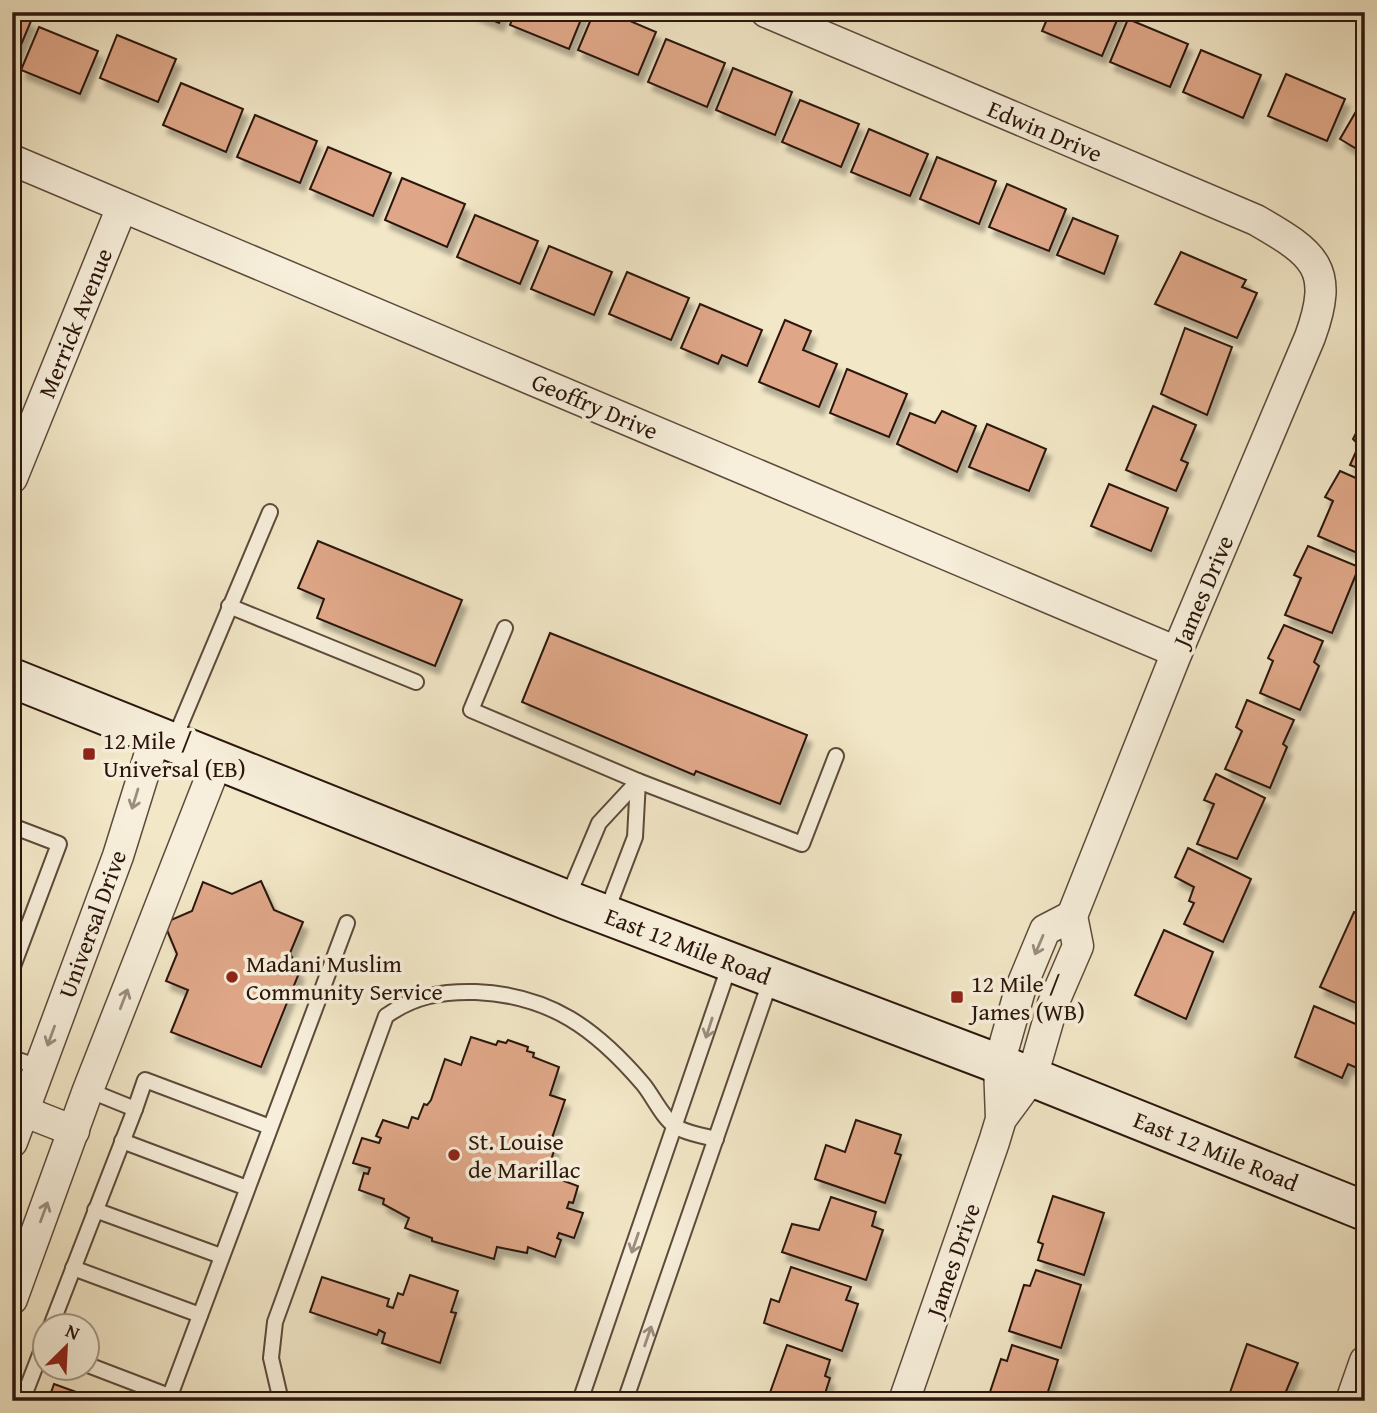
<svg xmlns="http://www.w3.org/2000/svg" width="1377" height="1413" viewBox="0 0 1377 1413" font-family="'Gentium Book Plus',serif">
	<style>
		.building { fill: #dfa788; stroke: #2b150c; stroke-width: 2; filter: url(#shadow) }
		.lines { fill: none; stroke-linecap: round; stroke-linejoin: round }
		.service-casing { stroke: #5d4a3b; stroke-width: 18 }
		.minor-casing { stroke: #5d4a3b; stroke-width: 33 }
		.secondary-casing { stroke: #2b150c; stroke-width: 42 }
		.service { stroke: #f7efdb; stroke-width: 14 }
		.minor { stroke: #f7efdb; stroke-width: 30 }
		.secondary { stroke: #f7efdb; stroke-width: 38 }
		.oneway { stroke: #9b8d7e }
		.poi-dot { fill: #8f2418; stroke: #f7efdb; stroke-width: 2.5 }
		.labels { text-anchor: middle; dominant-baseline: central; stroke-width: 7; stroke-linejoin: round; paint-order: stroke }
		.street-label { font-size: 24px; fill: #2b150c; stroke: #f7efdb }
		.poi-label { font-size: 24px; fill: #2b150c; stroke: #f7efdb; text-anchor: start }
	</style>
	<defs>
		<filter id="shadow"><feDropShadow dx="4.5" dy="8" stdDeviation="2" flood-color="#0004"/></filter>
	</defs>
	<rect width="100%" height="100%" fill="#f2e7c7"/>
	<filter id="stains"><feTurbulence type="fractalNoise" baseFrequency=".00286" numOctaves="4"/><feColorMatrix values="0 0 0 0 .2 0 0 0 0 .09 0 0 0 0 .02 0 0 0 .5 -.17"/></filter>
	<radialGradient id="worn" r=".72"><stop offset=".6" stop-color="#630" stop-opacity="0"/><stop offset="1" stop-color="#630" stop-opacity=".3"/></radialGradient>
	<!-- building -->
	<g class="building">
		<path d="M473 12H504L499 23Z"/>
		<path d="M515 12H584L569 49 510 25Z"/>
		<path d="M594 12H609L656 32 638 75 578 50Z"/>
		<path d="M1050 12H1117L1120 13 1102 56 1042 31Z"/>
		<path d="M12 13 31 21 13 64H12Z"/>
		<path d="M1128 19 1188 44 1170 87 1110 62Z"/>
		<path d="M39 27 98 51 80 94 21 70Z"/>
		<path d="M117 35 176 59 158 102 100 78Z"/>
		<path d="M666 39 725 63 707 107 648 82Z"/>
		<path d="M1201 50 1261 75 1243 118 1183 92Z"/>
		<path d="M733 68 792 92 775 135 716 110Z"/>
		<path d="M1286 74 1345 99 1327 141 1268 116Z"/>
		<path d="M181 83 243 109 226 152 163 125Z"/>
		<path d="M1365 96V154L1340 139Z"/>
		<path d="M800 100 859 124 841 167 782 142Z"/>
		<path d="M255 115 317 141 300 183 237 157Z"/>
		<path d="M869 129 928 154 910 196 851 172Z"/>
		<path d="M328 147 391 173 373 216 310 189Z"/>
		<path d="M937 157 996 181 979 224 920 199Z"/>
		<path d="M402 178 465 204 447 247 385 220Z"/>
		<path d="M1007 184 1066 209 1049 251 989 227Z"/>
		<path d="M475 215 538 241 520 284 457 257Z"/>
		<path d="M1073 218 1118 236 1104 274 1057 255Z"/>
		<path d="M549 246 612 272 594 315 531 289Z"/>
		<path d="M1181 252 1246 280 1242 287 1257 293 1237 338 1155 304Z"/>
		<path d="M627 272 689 298 671 340 609 314Z"/>
		<path d="M700 304 762 330 747 366 722 355 718 364 681 348Z"/>
		<path d="M785 320 811 331 803 350 837 364 819 407 759 382Z"/>
		<path d="M1185 328 1232 347 1207 415 1161 394Z"/>
		<path d="M847 369 907 394 889 437 830 413Z"/>
		<path d="M1153 406 1196 425 1181 460 1188 463 1176 491 1126 470Z"/>
		<path d="M942 411 976 426 957 472 897 444 910 413 935 423Z"/>
		<path d="M1365 416V471L1350 465 1359 445 1353 439Z"/>
		<path d="M987 424 1046 449 1029 491 969 467Z"/>
		<path d="M1340 471 1365 482 1362 555 1318 536 1333 501 1325 497Z"/>
		<path d="M1109 484 1168 508 1151 551 1091 526Z"/>
		<path d="M318 541 462 600 435 666 317 618 324 599 298 588Z"/>
		<path d="M1308 546 1359 567 1332 633 1285 615 1301 578 1294 575Z"/>
		<path d="M1284 625 1323 641 1314 662 1319 666 1300 710 1260 693 1273 661 1268 658Z"/>
		<path d="M550 633 807 735 780 804 696 771 694 775 522 702Z"/>
		<path d="M1247 700 1294 720 1283 744 1287 747 1270 788 1225 769 1242 731 1236 727Z"/>
		<path d="M1216 774 1265 798 1237 859 1197 844 1214 804 1204 800Z"/>
		<path d="M1188 848 1251 879 1223 942 1184 924 1194 903 1189 901 1194 887 1175 877Z"/>
		<path d="M261 881 274 910 303 922 290 953 299 973 261 1067 171 1032 188 990 166 981 177 954 164 923 192 911 203 882 232 894Z"/>
		<path d="M1354 912 1365 917V1007L1320 987Z"/>
		<path d="M1164 930 1213 952 1186 1019 1135 995Z"/>
		<path d="M1314 1006 1365 1028V1046L1357 1068 1348 1064 1342 1078 1295 1057Z"/>
		<path d="M471 1037 496 1045 498 1041 506 1043 508 1040 528 1047 527 1051 534 1053 533 1057 559 1067 550 1095 565 1100 551 1141 555 1148 550 1163 556 1165 553 1177 578 1186 573 1203 569 1202 567 1208 583 1213 574 1238 559 1233 557 1238 561 1240 555 1257 528 1247 527 1253 497 1247 494 1259 432 1241V1238L405 1228 409 1218 383 1204 384 1199 359 1190 364 1173 368 1174 370 1168 353 1163 362 1138 379 1143 381 1138 376 1136 383 1120 408 1128 412 1117 418 1119 424 1104 427 1105 431 1100 445 1059 461 1065Z"/>
		<path d="M856 1120 901 1135 895 1153 901 1155 885 1203 815 1179 826 1145 845 1152Z"/>
		<path d="M1053 1196 1104 1213 1084 1275 1038 1260 1043 1244 1038 1242Z"/>
		<path d="M831 1197 876 1212 872 1226 883 1230 866 1280 782 1252 792 1224 819 1230Z"/>
		<path d="M791 1267 851 1287 846 1300 858 1304 842 1351 764 1323 771 1299 779 1302Z"/>
		<path d="M1036 1270 1081 1285 1061 1348 1009 1331 1024 1285 1030 1286Z"/>
		<path d="M410 1275 458 1291 451 1312 456 1313 440 1363 382 1343 385 1333 379 1330 377 1335 310 1312 322 1277 389 1299 387 1306 393 1308 398 1293 403 1295Z"/>
		<path d="M1247 1344 1298 1363 1282 1401H1227Z"/>
		<path d="M787 1345 830 1360 825 1376 830 1378 823 1400 825 1401H767Z"/>
		<path d="M1012 1345 1058 1360 1045 1401H987L1001 1359 1007 1361Z"/>
		<path d="M54 1384 101 1401H48Z"/>
	</g>
	<g class="lines">
		<!-- service casing -->
		<g class="service-casing">
			<g id="service">
				<path d="M229 606 416 682"/>
				<path d="M505 628 471 710 638 781 599 823 567 899"/>
				<path d="M174 740 270 512"/>
				<path d="M12 826 59 844 12 969"/>
				<path d="M606 913 635 837 638 781 802 844 836 756"/>
				<path d="M12 1058 39 1067"/>
				<path d="M135 1109 145 1080 270 1127"/>
				<path d="M122 1141 247 1188"/>
				<path d="M95 1210 221 1256"/>
				<path d="M73 1268 200 1315"/>
				<path d="M51 1326 135 1109 88 1090"/>
				<path d="M88 1365 169 1396"/>
				<path d="M22 1401 46 1339"/>
				<path d="M168 1401 347 923"/>
				<path d="M281 1401 271 1358 275 1322 386 1016C414 996 442 991 476 992 550 995 596 1029 643 1084 653 1096 662 1117 675 1126 685 1133 704 1136 716 1139"/>
				<path d="M580 1401 730 964"/>
				<path d="M625 1401 771 979"/>
			</g>
		</g>
		<!-- minor casing -->
		<g class="minor-casing">
			<g id="minor">
				<path d="M766 12 1256 220C1315 254 1335 268 1310 337L1177 652 1072 916"/>
				<path d="M12 160 1177 652"/>
				<path d="M12 478 122 207"/>
				<path d="M23 1111 74 1131"/>
				<path d="M12 1142 118 856 156 734"/>
				<path d="M12 1299 88 1090 218 759"/>
				<path d="M904 1401 994 1142 1001 1119 999 1064 1020 990 1045 930 1072 916 1078 946 1053 1004 1032 1077 1001 1119"/>
				<path d="M1351 1401 1365 1361"/>
			</g>
		</g>
		<!-- secondary casing -->
		<g class="secondary-casing">
			<path id="secondary" d="M12 678 567 900 999 1064 1365 1211"/>
		</g>
		<!-- service -->
		<use href="#service" class="service"/>
		<!-- minor -->
		<use href="#minor" class="minor"/>
		<!-- secondary -->
		<use href="#secondary" class="secondary"/>
	</g>
	<!-- one-way arrows -->
	<defs><path id="oneway-shaft" d="M-6 0H5M1.5-3L5.5 0L1.5 3" fill="none" stroke-width="1.6" stroke-linecap="round" stroke-linejoin="round" transform="scale(1.75)"/></defs>
	<g class="oneway">
		<use href="#oneway-shaft" transform="translate(135 799) rotate(107)"/>
		<use href="#oneway-shaft" transform="translate(1039 945) rotate(113)"/>
		<use href="#oneway-shaft" transform="translate(124 999) rotate(-69)"/>
		<use href="#oneway-shaft" transform="translate(709 1028) rotate(108)"/>
		<use href="#oneway-shaft" transform="translate(51 1036) rotate(110)"/>
		<use href="#oneway-shaft" transform="translate(44 1212) rotate(-70)"/>
		<use href="#oneway-shaft" transform="translate(635 1243) rotate(109)"/>
		<use href="#oneway-shaft" transform="translate(648 1336) rotate(-71)"/>
	</g>
	<!-- markers -->
	<g class="poi-dot">
		<rect x="82" y="747" width="14" height="14" rx="3.5"/>
		<circle cx="232" cy="977" r="7"/>
		<rect x="950" y="990" width="14" height="14" rx="3.5"/>
		<circle cx="454" cy="1155" r="7"/>
	</g>
	<g class="labels">
		<!-- street labels -->
		<g class="street-label">
			<text transform="translate(1045 131) rotate(23)">Edwin Drive</text>
			<text transform="translate(75 323) rotate(-68)">Merrick Avenue</text>
			<text transform="translate(595 406) rotate(23)">Geoffry Drive</text>
			<text transform="translate(1203 591) rotate(-67)">James Drive</text>
			<text transform="translate(92 924) rotate(-70)">Universal Drive</text>
			<text transform="translate(688 946) rotate(21)">East 12 Mile Road</text>
			<text transform="translate(1216 1151) rotate(22)">East 12 Mile Road</text>
			<text transform="translate(953 1260) rotate(-71)">James Drive</text>
		</g>
		<!-- poi labels -->
		<g class="poi-label">
			<text x="103" y="740">12 Mile /<tspan x="103" dy="28">Universal (EB)</tspan></text>
			<text x="246" y="963">Madani Muslim<tspan x="246" dy="28">Community Service</tspan></text>
			<text x="971" y="983">12 Mile /<tspan x="971" dy="28">James (WB)</tspan></text>
			<text x="468" y="1141">St. Louise<tspan x="468" dy="28">de Marillac</tspan></text>
		</g>
	</g>
	<!-- margin -->
	<rect width="1377" height="1413" fill="none" stroke="#f2e7c7" stroke-width="42"/>
	<rect x="14" y="14" width="1349" height="1385" fill="none" stroke="#2b150c" stroke-width="3.5"/>
	<rect x="21" y="21" width="1335" height="1371" fill="none" stroke="#2b150c" stroke-width="2"/>
	<!-- north arrow -->
	<g transform="translate(66 1347) rotate(24)"><circle r="33" fill="#f7efdb" stroke="#a59888" stroke-width="2"/>
	<path d="M0-5L12 26L0 18L-12 26Z" fill="#8f2418"/>
	<text y="-10" font-size="19" font-weight="bold" text-anchor="middle" fill="#2b150c">N</text>
	</g>
	<rect width="100%" height="100%" filter="url(#stains)"/>
	<rect width="100%" height="100%" fill="url(#worn)"/>
</svg>
